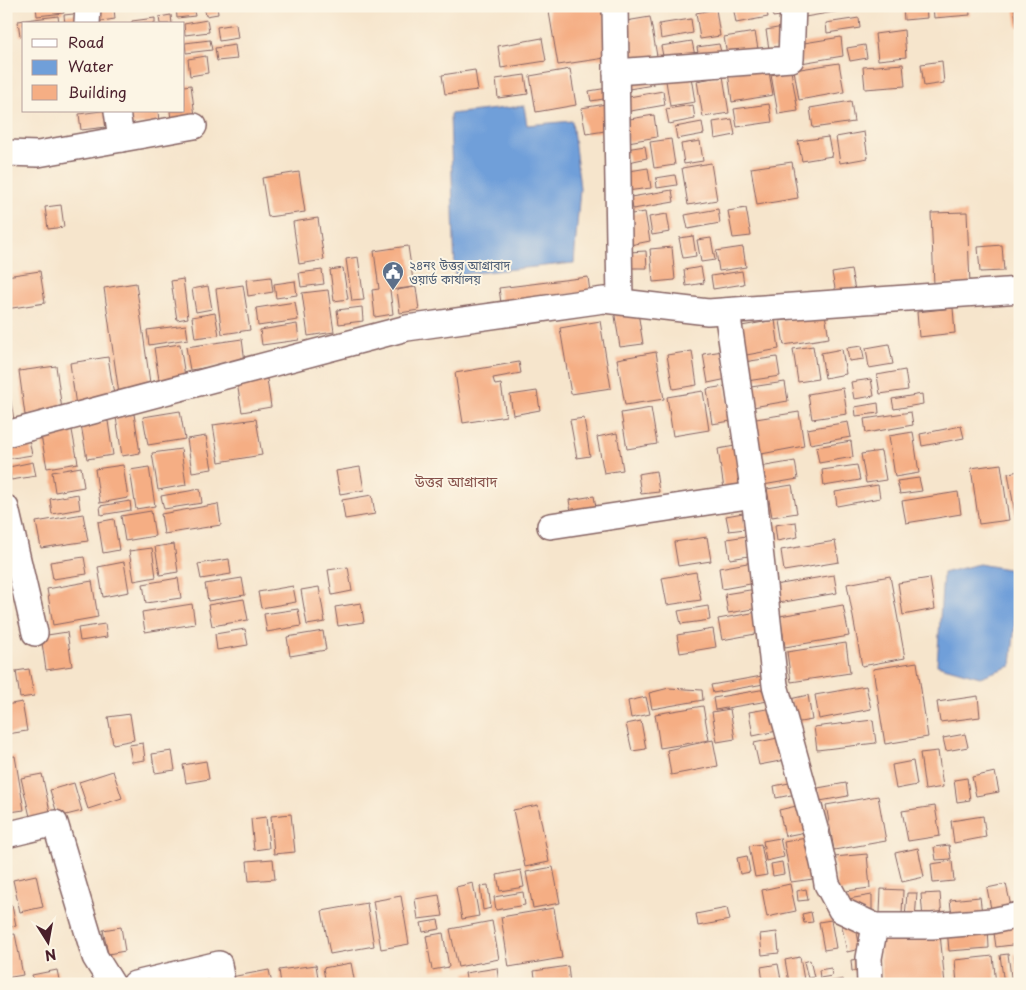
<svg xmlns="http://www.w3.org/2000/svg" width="1026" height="990" viewBox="0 0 1026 990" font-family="'Playpen Sans','Noto Sans Bengali',sans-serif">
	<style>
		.water { fill: #709fd9; stroke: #5d5f82 }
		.building { fill: #f5ae84 }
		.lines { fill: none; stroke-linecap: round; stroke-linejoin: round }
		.street-casing { stroke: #866463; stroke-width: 28 }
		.street { stroke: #fff; stroke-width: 25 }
		.labels { text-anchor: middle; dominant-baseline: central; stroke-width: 4; stroke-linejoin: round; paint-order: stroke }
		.service-label { font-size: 12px; fill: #4e5e75; stroke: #fcf5e5; text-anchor: start }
		.neighbourhood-label { font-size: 14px; fill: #86514a; stroke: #fcf5e5 }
	</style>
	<rect width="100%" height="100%" fill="#fcf5e5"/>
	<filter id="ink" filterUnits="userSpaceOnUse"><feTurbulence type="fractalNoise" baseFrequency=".02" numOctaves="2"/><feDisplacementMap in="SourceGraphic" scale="10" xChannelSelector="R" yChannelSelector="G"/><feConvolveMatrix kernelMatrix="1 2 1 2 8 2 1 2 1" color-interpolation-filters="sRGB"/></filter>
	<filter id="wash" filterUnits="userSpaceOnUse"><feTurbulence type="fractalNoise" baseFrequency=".0096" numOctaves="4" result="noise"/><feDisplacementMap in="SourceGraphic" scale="20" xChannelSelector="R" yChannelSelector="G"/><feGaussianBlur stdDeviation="1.12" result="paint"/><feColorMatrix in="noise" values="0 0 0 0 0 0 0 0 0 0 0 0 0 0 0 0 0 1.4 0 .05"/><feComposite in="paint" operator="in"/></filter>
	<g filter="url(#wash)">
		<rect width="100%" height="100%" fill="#f6e5cc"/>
		<!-- water -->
		<g class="water">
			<path d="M524 106 527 125 572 121 580 188 574 263 455 275 450 114Z"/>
			<path d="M979 564 1013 570 1015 624 1011 666 980 677 937 665 943 573Z"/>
		</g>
		<g id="blocks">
			<!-- building -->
			<g class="building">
				<path d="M36 6H63L64 13 37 16Z"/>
				<path d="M176 6H193L195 16 177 18Z"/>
				<path d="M204 6H217L218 14 206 16Z"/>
				<path d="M548 6H603L612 57 558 65Z"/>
				<path d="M733 6H766L768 17 736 23Z"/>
				<path d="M771 6H785L787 15 773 17Z"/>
				<path d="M803 6H863V7L805 17Z"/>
				<path d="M903 6H926L927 18 904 20Z"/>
				<path d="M933 6H969L970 15 934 18Z"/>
				<path d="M1014 6H1020V27H1017Z"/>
				<path d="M114 8 115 19 95 22 94 11Z"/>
				<path d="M716 9 720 36 700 39 696 13Z"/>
				<path d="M83 13 85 24H65L64 15Z"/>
				<path d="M171 15 172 24H160L159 17Z"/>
				<path d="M58 16 59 24H24V35L20 36 18 21Z"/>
				<path d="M650 17 657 56 626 61 620 22Z"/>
				<path d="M155 18V24H132V21Z"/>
				<path d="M859 18 860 28 827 33 826 23Z"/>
				<path d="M691 19 693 33 661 39 659 24Z"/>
				<path d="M207 20 209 32 185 35 184 24Z"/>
				<path d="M236 24 238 38 219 41 217 27Z"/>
				<path d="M783 27 786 46 769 49 766 30Z"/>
				<path d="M904 30 906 57 878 60 875 34Z"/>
				<path d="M755 32 758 49 727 55 724 37Z"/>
				<path d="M841 37 843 56 801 63 798 44Z"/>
				<path d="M542 38 546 61 501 68 498 46Z"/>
				<path d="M210 40 212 50 186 53 185 43Z"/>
				<path d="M692 41 695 56 664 61 661 46Z"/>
				<path d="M719 44 722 56 699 60 697 47Z"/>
				<path d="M235 45 237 59 217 61 215 48Z"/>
				<path d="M865 45 867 58 850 61 847 48Z"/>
				<path d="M206 56 208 73 190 76 188 59Z"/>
				<path d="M942 61 944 83 924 86 921 64Z"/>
				<path d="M839 63 844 92 799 100 794 70Z"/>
				<path d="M903 64 905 86 865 89 863 67Z"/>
				<path d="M768 66 773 95 732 102 728 72Z"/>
				<path d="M570 69 576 105 536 112 530 76Z"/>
				<path d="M475 70 478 90 445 94 442 75Z"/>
				<path d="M791 71 798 111 778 114 771 75Z"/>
				<path d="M651 74 653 85 629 89 627 78Z"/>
				<path d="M525 75 528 94 498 98 496 79Z"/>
				<path d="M723 76 729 113 703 117 697 81Z"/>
				<path d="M691 77 695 102 670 106 666 81Z"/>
				<path d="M191 85 195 116 171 120 170 111H184V86Z"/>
				<path d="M608 88 610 98 591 101 589 91Z"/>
				<path d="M663 91 665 105 625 112 623 98Z"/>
				<path d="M851 101 854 122 813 128 810 108Z"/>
				<path d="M606 104 611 130 586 134 581 108Z"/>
				<path d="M769 104 772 122 737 127 734 109Z"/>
				<path d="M693 105 695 119 669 124 666 109Z"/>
				<path d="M101 111H114L115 126 81 130 79 114Z"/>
				<path d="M122 111H158L159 122 124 126Z"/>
				<path d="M654 115 657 137 628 142 624 120Z"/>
				<path d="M732 119 735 135 715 139 713 122Z"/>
				<path d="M702 122 704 134 677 139 675 127Z"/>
				<path d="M864 132 868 158 840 163 836 137Z"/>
				<path d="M828 137 832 156 802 161 798 141Z"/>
				<path d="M671 139 675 165 654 168 650 142Z"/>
				<path d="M700 141 703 161 684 164 681 144Z"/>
				<path d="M645 146 647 158 629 162 626 149Z"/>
				<path d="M792 162 798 198 757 205 751 168Z"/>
				<path d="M711 163 717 200 688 205 682 168Z"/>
				<path d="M648 168 651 188 626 191 623 172Z"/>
				<path d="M299 172 305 212 268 217 262 178Z"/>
				<path d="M675 175 677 185 657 188 656 178Z"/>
				<path d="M672 190 674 202 633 209 631 197Z"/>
				<path d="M61 205 64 227 48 229 45 207Z"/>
				<path d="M746 208 751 236 733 238 728 211Z"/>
				<path d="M718 209 720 223 688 229 685 215Z"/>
				<path d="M645 212 650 241 630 245 625 215Z"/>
				<path d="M967 212 970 284 934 285 931 213Z"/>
				<path d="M667 214 670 232 652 235 649 217Z"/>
				<path d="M318 218 324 260 299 264 293 222Z"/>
				<path d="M693 236 696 256 683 258 679 238Z"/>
				<path d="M711 238 715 260 701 262 697 240Z"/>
				<path d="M1002 245 1004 271 980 272 978 247Z"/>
				<path d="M408 246 414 287 390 290 393 314 375 317 372 290 379 289 374 251Z"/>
				<path d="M672 247 675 280 653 282 650 249Z"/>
				<path d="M743 247 746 267 719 271 716 251Z"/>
				<path d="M646 251 647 268H629V252Z"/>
				<path d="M358 257 364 300 352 301 346 259Z"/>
				<path d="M701 267 704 283 686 286 684 270Z"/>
				<path d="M343 268 348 299 334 301 330 270Z"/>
				<path d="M322 270 324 284 301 287 299 273Z"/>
				<path d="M851 270 855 290 836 293 832 273Z"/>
				<path d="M40 271 45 303 6 309V276Z"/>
				<path d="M742 271 744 284 713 289 711 276Z"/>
				<path d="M271 277 273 292 248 296 246 280Z"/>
				<path d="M588 277 590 292 501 303 499 288Z"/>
				<path d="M183 279 188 318 177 320 171 281Z"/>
				<path d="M295 281 297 295 276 298 274 284Z"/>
				<path d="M136 283 151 390 119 394 104 288Z"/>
				<path d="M243 285 250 330 222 334 216 289Z"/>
				<path d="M208 286 212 309 196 312 192 289Z"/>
				<path d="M414 287H416L419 310 400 313 397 290Z"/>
				<path d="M328 290 334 332 308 336 302 293Z"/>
				<path d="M295 302 298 320 258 326 256 308Z"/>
				<path d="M637 306 643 344 620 347 614 310Z"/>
				<path d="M362 307 363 321 339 324 337 310Z"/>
				<path d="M953 308 955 333 919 337 917 312Z"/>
				<path d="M215 313 219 335 195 338 192 317Z"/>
				<path d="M825 314 829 338 784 345 780 321Z"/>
				<path d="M775 320 779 349 741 356 736 327Z"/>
				<path d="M600 321 611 388 571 394 560 328Z"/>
				<path d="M297 324 299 340 262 345 260 330Z"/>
				<path d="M186 325 188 339 149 345 147 330Z"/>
				<path d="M242 339 245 362 190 370 186 347Z"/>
				<path d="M180 344 186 383 160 386 154 348Z"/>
				<path d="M889 344 893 364 869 368 866 348Z"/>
				<path d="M813 346 818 379 798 382 793 349Z"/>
				<path d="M862 346 864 359 849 361 847 348Z"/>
				<path d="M842 349 846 374 825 378 821 353Z"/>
				<path d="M692 351 697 385 673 389 667 355Z"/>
				<path d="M723 351 727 379 708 383 703 354Z"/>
				<path d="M656 352 664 399 625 405 617 359Z"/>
				<path d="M108 357 115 401 76 406 70 363Z"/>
				<path d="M777 357 780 376 740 382 737 363Z"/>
				<path d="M519 362 521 373 493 378 495 385 501 384 506 416 463 423 455 373Z"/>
				<path d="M56 366 62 410 25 415 19 371Z"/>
				<path d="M905 370 908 390 880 394 877 375Z"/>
				<path d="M6 372 14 420 6 421Z"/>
				<path d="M267 379 271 407 242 412 237 383Z"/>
				<path d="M871 379 874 396 854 399 851 382Z"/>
				<path d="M785 382 788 401 747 408 744 388Z"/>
				<path d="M725 386 731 421 712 424 707 389Z"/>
				<path d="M843 388 847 414 812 419 808 394Z"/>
				<path d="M537 391 540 410 513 415 510 395Z"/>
				<path d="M703 391 709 430 673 436 667 397Z"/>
				<path d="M922 394 923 404 894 409 892 399Z"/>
				<path d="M878 403 879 413 856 416 855 407Z"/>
				<path d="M651 408 657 444 627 449 621 413Z"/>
				<path d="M180 411 185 439 148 445 143 417Z"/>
				<path d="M799 412 804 446 756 455 750 420Z"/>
				<path d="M911 412 913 425 866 433 864 419Z"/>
				<path d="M134 414 140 453 122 456 116 417Z"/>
				<path d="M584 418 590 456 577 458 570 420Z"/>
				<path d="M256 419 262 455 219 462 213 425Z"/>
				<path d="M108 421 113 455 87 459 81 425Z"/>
				<path d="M848 422 851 437 810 444 807 429Z"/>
				<path d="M71 425 78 463 47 468 40 430Z"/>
				<path d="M961 426 964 438 922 446 920 434Z"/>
				<path d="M913 432 919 473 895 477 889 436Z"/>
				<path d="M617 433 623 470 604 473 597 437Z"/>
				<path d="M28 434 32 455 7 459 6 438Z"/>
				<path d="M206 436 212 469 192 472 187 439Z"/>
				<path d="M851 441 853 457 819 463 816 447Z"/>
				<path d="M735 446 741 486 724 489 718 449Z"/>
				<path d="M181 449 186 485 158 490 152 453Z"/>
				<path d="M881 451 886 480 866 483 861 454Z"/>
				<path d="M795 461 798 479 763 485 760 467Z"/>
				<path d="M33 462 36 476 11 480 9 467Z"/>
				<path d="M1001 464 1009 520 979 524 971 468Z"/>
				<path d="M123 465 128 498 100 503 95 469Z"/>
				<path d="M857 465 860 480 824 486 822 470Z"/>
				<path d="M81 467 84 487 55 492 52 472Z"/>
				<path d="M149 467 155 506 136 509 130 470Z"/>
				<path d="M360 467 364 490 340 494 336 471Z"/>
				<path d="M656 471 659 492 641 494 638 474Z"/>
				<path d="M1020 471V518L1016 519 1008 473Z"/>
				<path d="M919 478 922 491 900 494 897 481Z"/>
				<path d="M792 485 797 513 772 517 767 489Z"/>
				<path d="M878 485 880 498 837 506 835 492Z"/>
				<path d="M200 489 202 503 164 509 161 496Z"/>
				<path d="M958 492 961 514 906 523 902 501Z"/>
				<path d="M78 494 80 509 52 514 50 499Z"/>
				<path d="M372 495 375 514 345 519 342 500Z"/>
				<path d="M594 496 597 513 572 517 569 500Z"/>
				<path d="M130 501 131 510 101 515 100 506Z"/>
				<path d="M218 504 221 525 164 534 161 514Z"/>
				<path d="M151 511 155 536 125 541 121 516Z"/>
				<path d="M743 513 745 529 729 531 726 516Z"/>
				<path d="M83 514 88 541 41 548 36 522Z"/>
				<path d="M114 519 119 550 103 553 98 522Z"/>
				<path d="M796 522 798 537 777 541 775 525Z"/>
				<path d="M746 536 749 556 730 559 727 539Z"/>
				<path d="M707 537 711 561 678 566 674 542Z"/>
				<path d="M835 541 839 562 784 571 781 550Z"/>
				<path d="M174 544 178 572 160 575 155 547Z"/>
				<path d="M152 548 156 577 134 581 129 551Z"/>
				<path d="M84 557 87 574 53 579 50 562Z"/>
				<path d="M229 559 231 574 201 579 198 564Z"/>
				<path d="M124 562 129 592 103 597 98 567Z"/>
				<path d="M753 562 756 583 722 589 719 568Z"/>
				<path d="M348 567 352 591 332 595 328 570Z"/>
				<path d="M696 572 701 600 667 605 662 578Z"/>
				<path d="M834 575 837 593 778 603 775 585Z"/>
				<path d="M890 576 905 658 862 666 847 584Z"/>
				<path d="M178 578 181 598 146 603 143 584Z"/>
				<path d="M242 578 245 595 208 601 205 584Z"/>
				<path d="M930 578 935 609 903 615 898 583Z"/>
				<path d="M92 581 98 617 53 625 47 589Z"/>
				<path d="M293 586 296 602 261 608 258 592Z"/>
				<path d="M319 587 325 622 307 625 301 590Z"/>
				<path d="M756 589 759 608 728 613 725 594Z"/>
				<path d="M244 599 248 620 212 626 208 605Z"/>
				<path d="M361 603 364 622 338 626 335 607Z"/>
				<path d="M192 604 195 624 145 632 142 612Z"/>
				<path d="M843 605 849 636 785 647 780 616Z"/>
				<path d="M708 606 710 620 681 624 678 611Z"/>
				<path d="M298 609 301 626 267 632 264 614Z"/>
				<path d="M757 612 761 633 722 640 718 619Z"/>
				<path d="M105 624 107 637 80 641 78 628Z"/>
				<path d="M245 629 248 645 217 650 215 634Z"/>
				<path d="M713 629 716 647 680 653 677 635Z"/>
				<path d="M323 631 326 650 290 656 287 637Z"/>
				<path d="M67 632 72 666 46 670 41 636Z"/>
				<path d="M846 643 850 673 791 682 787 652Z"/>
				<path d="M917 662 928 737 885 744 873 669Z"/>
				<path d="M29 669 34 696 20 698 16 671Z"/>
				<path d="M762 676 764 684 713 693 711 685Z"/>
				<path d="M866 686 871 709 819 719 815 695Z"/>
				<path d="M669 688 702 690 703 700 652 709 649 693Z"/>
				<path d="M766 689 768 701 715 710 713 698Z"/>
				<path d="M808 695 812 720 794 723 790 699Z"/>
				<path d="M978 696 980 717 940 722 937 702Z"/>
				<path d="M646 697 650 714 631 718 628 701Z"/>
				<path d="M22 702 27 731 7 734 6 705Z"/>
				<path d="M703 706 709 740 660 748 655 714Z"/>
				<path d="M773 708 777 731 753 736 749 712Z"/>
				<path d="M730 709 735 739 717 742 712 712Z"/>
				<path d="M130 714 134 740 113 744 108 717Z"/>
				<path d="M873 720 876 743 817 750 814 727Z"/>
				<path d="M641 721 646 749 632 751 626 724Z"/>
				<path d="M965 734 968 747 946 751 943 738Z"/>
				<path d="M787 736 791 759 759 765 754 743Z"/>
				<path d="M713 740 718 766 671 775 667 750Z"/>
				<path d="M143 743 145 760 132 762 129 745Z"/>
				<path d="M172 751 175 770 155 773 152 754Z"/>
				<path d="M938 751 943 787 925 790 920 753Z"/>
				<path d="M15 756 24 810 10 812 6 789V757Z"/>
				<path d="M206 761 209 779 186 783 183 765Z"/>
				<path d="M913 761 917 785 896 789 892 765Z"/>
				<path d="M113 771 122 798 88 809 79 782Z"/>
				<path d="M995 772 999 792 976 796 972 777Z"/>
				<path d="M42 774 51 816 31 821 21 778Z"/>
				<path d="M967 778 970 800 957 802 954 780Z"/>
				<path d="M799 781 801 793 776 798 774 786Z"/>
				<path d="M74 783 82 811 58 817 50 790Z"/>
				<path d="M846 783 848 796 820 801 818 788Z"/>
				<path d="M878 796 886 841 834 850 826 805Z"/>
				<path d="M805 804 811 831 785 836 779 810Z"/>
				<path d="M538 805 549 862 525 867 513 810Z"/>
				<path d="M935 806 940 836 908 841 902 811Z"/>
				<path d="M291 814 295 852 274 854 271 816Z"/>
				<path d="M983 816 986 837 954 843 951 821Z"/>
				<path d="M266 817 269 848 254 850 251 819Z"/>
				<path d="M780 838 784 857 766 861 763 841Z"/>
				<path d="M806 838 813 879 791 882 784 842Z"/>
				<path d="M761 844 767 875 755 877 749 846Z"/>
				<path d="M949 845 951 859 936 860 934 847Z"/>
				<path d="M918 848 924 877 902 882 895 853Z"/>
				<path d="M867 854 870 888 838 892 834 857Z"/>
				<path d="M747 856 750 872 740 874 737 858Z"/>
				<path d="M273 859 275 879 249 881 247 861Z"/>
				<path d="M952 861 954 881 933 883 931 864Z"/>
				<path d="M782 862 784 874 773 876 771 864Z"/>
				<path d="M553 867 560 903 533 908 526 872Z"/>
				<path d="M521 870 524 887 500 891 497 875Z"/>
				<path d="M36 875 43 907 20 912 13 880Z"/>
				<path d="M473 883 479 916 462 919 456 887Z"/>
				<path d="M790 884 796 911 767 917 762 890Z"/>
				<path d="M1006 884 1012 911 992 914 987 888Z"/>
				<path d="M488 885 491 908 483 910 480 886Z"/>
				<path d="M806 889 808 900 798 901 797 891Z"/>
				<path d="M881 889 903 890 902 915 880 913Z"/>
				<path d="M523 892 525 905 496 910 494 897Z"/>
				<path d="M907 893H917L915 919 905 918Z"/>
				<path d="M940 893 942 919 923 920 921 894Z"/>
				<path d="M439 895 443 916 418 919 415 899Z"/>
				<path d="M872 895V915L849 908 848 899Z"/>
				<path d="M401 896 409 944 381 949 373 901Z"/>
				<path d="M980 897 982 914 952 917 950 900Z"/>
				<path d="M367 903 374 946 330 954 322 911Z"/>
				<path d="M12 905 16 926 6 928V906Z"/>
				<path d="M554 908 562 958 509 967 501 917Z"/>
				<path d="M727 908 730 920 698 926 696 914Z"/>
				<path d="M811 912 813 922 804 923 802 914Z"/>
				<path d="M438 920 440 929 423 932 421 923Z"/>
				<path d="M831 920 836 948 824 950 819 922Z"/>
				<path d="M492 921 499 959 458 967 450 929Z"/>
				<path d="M841 922 856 927 860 949 847 952Z"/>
				<path d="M1020 922V944L996 947 993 926Z"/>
				<path d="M988 926 989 948 949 951 947 929Z"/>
				<path d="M121 927 125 951 108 954 103 930Z"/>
				<path d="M777 932 779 953 762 955 760 934Z"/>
				<path d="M443 933 449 967 432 970 426 936Z"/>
				<path d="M15 934 23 975 6 978V935Z"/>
				<path d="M940 934 945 984H883L879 940Z"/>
				<path d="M1020 953V984H1018L1014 954Z"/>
				<path d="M1008 954 1012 984H1004L1000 955Z"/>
				<path d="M993 956 996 984H957L955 960Z"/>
				<path d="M800 957 804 980 789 982 785 960Z"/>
				<path d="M860 959 862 970 852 971 851 960Z"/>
				<path d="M810 960 814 977 808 978 804 962Z"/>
				<path d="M351 963 355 984H326L323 968Z"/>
				<path d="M778 964 781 980 763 982 761 967Z"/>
				<path d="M316 965 319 984H281L279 970Z"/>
				<path d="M568 966 570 984H536L534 971Z"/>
				<path d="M497 968 499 984H467L465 973Z"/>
				<path d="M831 968 832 976 820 978 819 970Z"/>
				<path d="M57 970 60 984H34L32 975Z"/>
				<path d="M269 970 272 984H233L231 977Z"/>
				<path d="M843 979 844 984H822V983Z"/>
			</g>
		</g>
	</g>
	<g filter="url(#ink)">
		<use href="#blocks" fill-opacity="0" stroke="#866463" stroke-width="1"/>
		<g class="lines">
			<!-- street casing -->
			<g class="street-casing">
				<g id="street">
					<path d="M615 6 620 301"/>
					<path d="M87 24 88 6"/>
					<path d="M616 72 791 59 793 6"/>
					<path d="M117 111 121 139"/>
					<path d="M6 153 38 154 194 126"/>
					<path d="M727 311 754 495"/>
					<path d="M6 434 407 328 604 300 708 312 1020 290"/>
					<path d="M6 508 35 633"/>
					<path d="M550 526 754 495 775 685 816 832 825 872 827 884 841 910 875 926H932L991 921 1020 915"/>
					<path d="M6 835 55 823 95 957 112 984"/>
					<path d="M135 984 219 964 222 984"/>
					<path d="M870 984 869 958 875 926"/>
				</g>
			</g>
			<!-- street -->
			<use href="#street" class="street"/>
		</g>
	</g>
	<!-- icons -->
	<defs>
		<g id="civic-pin" transform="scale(1.125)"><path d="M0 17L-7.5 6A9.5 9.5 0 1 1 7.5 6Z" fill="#5c6f8a" stroke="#fcf5e5"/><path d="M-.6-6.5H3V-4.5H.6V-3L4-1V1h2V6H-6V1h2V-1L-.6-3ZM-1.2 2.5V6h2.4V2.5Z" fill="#fff"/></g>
	</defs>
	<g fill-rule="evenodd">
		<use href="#civic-pin" x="393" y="272"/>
	</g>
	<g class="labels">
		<!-- service labels -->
		<g class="service-label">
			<text x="409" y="265">২৪নং উত্তর আগ্রাবাদ<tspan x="409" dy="14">ওয়ার্ড কার্যালয়</tspan></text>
		</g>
		<!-- neighbourhood labels -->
		<g class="neighbourhood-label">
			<text x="456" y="481">উত্তর আগ্রাবাদ</text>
		</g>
	</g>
	<!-- margin -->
	<rect width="1026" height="990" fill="none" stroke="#fcf5e5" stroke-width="25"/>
	<!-- legend -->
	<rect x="22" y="22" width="162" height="90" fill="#fcf5e5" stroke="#b59f9b"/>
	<rect x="32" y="39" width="25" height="8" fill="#ffffff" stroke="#b59f9b"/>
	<text x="68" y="48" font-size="15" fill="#4a1f2b">Road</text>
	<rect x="32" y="60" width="25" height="15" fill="#709fd9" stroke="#b59f9b"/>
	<text x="68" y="72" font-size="15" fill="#4a1f2b">Water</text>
	<rect x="32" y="85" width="25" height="15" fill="#f5ae84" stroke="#b59f9b"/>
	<text x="68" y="98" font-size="15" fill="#4a1f2b">Building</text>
	<!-- north arrow -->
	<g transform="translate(48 942) rotate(169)" stroke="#fcf5e5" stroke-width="4" paint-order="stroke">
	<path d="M0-4L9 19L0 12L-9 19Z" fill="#4a1f2b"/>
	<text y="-8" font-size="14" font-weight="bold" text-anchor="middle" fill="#4a1f2b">N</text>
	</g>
</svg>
